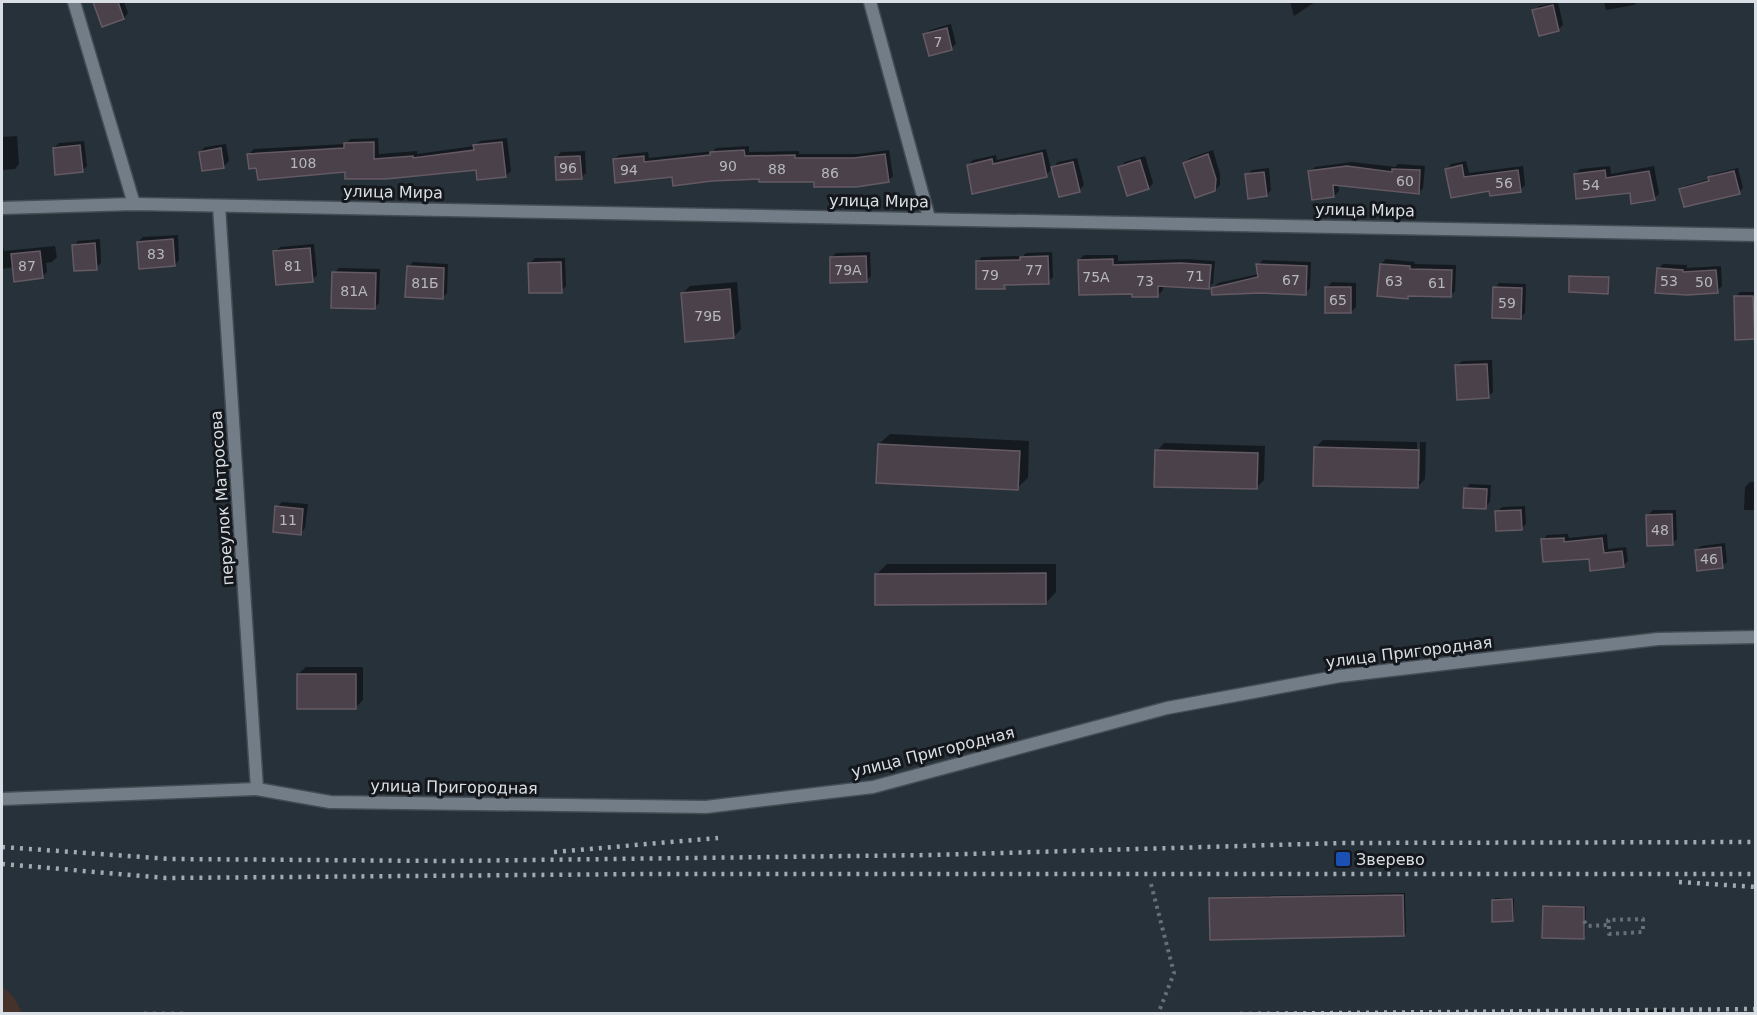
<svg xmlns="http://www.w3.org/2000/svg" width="1757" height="1015" viewBox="0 0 1757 1015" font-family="'DejaVu Sans',sans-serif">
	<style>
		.industrial { fill: #45322b }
		.shadow { fill: #0007 }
		.building { fill: #4b414a; stroke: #655a63; stroke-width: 1.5 }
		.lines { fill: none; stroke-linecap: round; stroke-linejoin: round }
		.street-casing { stroke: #444c54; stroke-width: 15 }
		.path { stroke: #676f77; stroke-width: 4; stroke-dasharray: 3 4.5; stroke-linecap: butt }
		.street { stroke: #727d87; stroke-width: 12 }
		.rail { stroke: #a3abb1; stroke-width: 4.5; stroke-dasharray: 3 6; stroke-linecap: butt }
		.transit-dot { fill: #1a4fb4; stroke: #14181c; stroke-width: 2 }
		.labels { text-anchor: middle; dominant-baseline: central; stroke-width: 6; stroke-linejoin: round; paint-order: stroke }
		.number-label { font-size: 14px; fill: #b6b8be }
		.street-label { font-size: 16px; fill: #d9dfe5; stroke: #14181c }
		.poi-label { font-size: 16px; fill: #d9dfe5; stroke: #14181c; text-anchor: start }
	</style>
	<rect width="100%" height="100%" fill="#27313a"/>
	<!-- industrial -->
	<path class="industrial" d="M2 986 14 997 22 1013H2Z"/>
	<!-- shadow -->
	<g class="shadow">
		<path d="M97 2H124L128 13 124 18 95 4Z"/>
		<path d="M1290 2H1315L1294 16Z"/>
		<path d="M1558 2 1563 25 1558 30 1534 11 1539 6Z"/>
		<path d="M1604 2H1638L1634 5 1606 10Z"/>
		<path d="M951 24 956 44 951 48 925 35 930 30Z"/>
		<path d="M17 136 19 164 15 169 2 170V137Z"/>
		<path d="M378 138 379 154 417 151V154L474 146 480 141 507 138 511 171 506 176 478 168 433 174 347 178 346 171 258 166 249 154 254 149 345 144 351 139Z"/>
		<path d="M84 141 87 166 82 171 54 148 59 143Z"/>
		<path d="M226 144 229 161 224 166 200 152 205 147Z"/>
		<path d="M749 146V152L799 151V154H859L889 150 893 176 888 181 673 176 614 160 619 155 648 152 649 158 714 151 716 148Z"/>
		<path d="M1046 149 1051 169 1058 162 1077 158 1084 185 1079 190 1053 168 1046 175 968 165 973 160 996 155 997 160Z"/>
		<path d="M1213 150 1220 174V185L1215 190 1185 163 1190 158Z"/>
		<path d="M585 151 586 173 581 178 557 157 561 152Z"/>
		<path d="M1145 156 1153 183 1149 188 1120 167 1125 162Z"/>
		<path d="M1466 161 1469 173 1523 166 1525 185 1520 190 1491 189 1452 196 1447 169 1451 164Z"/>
		<path d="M1352 162 1395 167 1398 164 1425 166 1423 188 1419 192 1338 184 1339 191 1334 196 1310 172 1315 167Z"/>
		<path d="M1610 166 1611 174 1654 166 1659 194 1654 198 1575 174 1580 169Z"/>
		<path d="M1269 168 1271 190 1267 195 1247 175 1252 170Z"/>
		<path d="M1738 168 1743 188 1739 192 1681 190 1685 186 1710 179 1713 174Z"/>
		<path d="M178 235 179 260 175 265 138 242 143 237Z"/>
		<path d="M100 239 101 263 96 268 74 246 78 241Z"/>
		<path d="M2 241 4 251 55 246 57 257 52 262 46 263 47 272 42 277 14 267 2 269Z"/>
		<path d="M314 244 317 275 312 280 275 252 280 247Z"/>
		<path d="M870 252 871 276 866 281 831 258 836 253Z"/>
		<path d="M1052 252 1053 277 1048 282 1008 283 1004 287 977 262 982 257 1023 256 1026 253Z"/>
		<path d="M1084 255H1118V261L1187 259 1215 261 1213 283 1208 288 1162 284 1163 290 1158 295 1133 292 1079 260Z"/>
		<path d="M535 258H565L566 286 561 291 530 263Z"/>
		<path d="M1386 259 1415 262 1414 264 1456 265 1455 291 1450 296 1381 264Z"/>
		<path d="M1263 260 1311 262 1310 288 1305 293 1213 288 1218 283 1259 274 1258 265Z"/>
		<path d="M413 262 448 264 447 293 442 298 408 267Z"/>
		<path d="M1663 264 1687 265V268L1721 266 1722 286 1717 291 1658 269Z"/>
		<path d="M339 268 380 269 379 303 374 308 334 273Z"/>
		<path d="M1572 275 1610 276 1609 291 1607 293 1570 277Z"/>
		<path d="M737 282 741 329 734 337 682 294 690 286Z"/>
		<path d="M1332 282 1356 283V307L1351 312 1327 287Z"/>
		<path d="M1499 283 1526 284 1525 313 1520 318 1495 288Z"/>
		<path d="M1740 292H1756L1754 338 1735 297Z"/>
		<path d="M1492 360 1493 392 1488 397 1457 366 1462 361Z"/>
		<path d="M890 434 1029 441 1028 478 1017 488 879 444Z"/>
		<path d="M1323 440 1417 442V481H1420V442H1426L1425 479 1418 486 1315 448Z"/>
		<path d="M1164 443 1265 446 1264 480 1256 488 1157 451Z"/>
		<path d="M1750 482H1756V510H1744L1745 487Z"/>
		<path d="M1470 484 1491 485 1490 502 1485 507 1465 489Z"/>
		<path d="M282 502 308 504 305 528 301 533 277 507Z"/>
		<path d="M1525 506 1526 524 1521 529 1497 512 1502 507Z"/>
		<path d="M1653 510H1676L1677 539 1672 544 1648 515Z"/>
		<path d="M1568 534 1569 538 1607 534 1608 549 1626 547 1628 561 1623 566 1590 558 1543 540 1547 535Z"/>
		<path d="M1725 543 1727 562 1722 566 1696 550 1701 546Z"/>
		<path d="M887 564H1056V592L1046 603 876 575Z"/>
		<path d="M306 667H363V700L356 707 298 674Z"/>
		<path d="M1405 893 1406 933 1404 935 1211 899 1213 897Z"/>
		<path d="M1495 898H1514V918L1512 920 1493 900Z"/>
		<path d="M1547 905 1586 906 1585 935 1583 937 1545 907Z"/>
		<path d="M1669 1009V1014H1593V1013Z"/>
	</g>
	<!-- building -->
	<g class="building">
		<path d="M93 2H118L124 19 102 27Z"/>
		<path d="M1553 5 1559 31 1539 36 1532 10Z"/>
		<path d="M947 28 952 50 929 56 923 34Z"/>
		<path d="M374 142V159L413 156V158L474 150 473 145 502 142 506 177 477 180 476 170 386 179H345V172L258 180 256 168 249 169 247 154 344 148V143Z"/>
		<path d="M80 145 83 172 55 175 53 148Z"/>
		<path d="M221 148 224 168 202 171 199 152Z"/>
		<path d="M744 150 745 156 795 155V158H854L885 154 889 182 856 187H814V182H759V179L712 181 673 186 672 177 615 183 613 159 644 156V162L710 155V152Z"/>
		<path d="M1042 153 1047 177 972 194 967 165 992 159 993 164Z"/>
		<path d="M1208 154 1216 179 1215 191 1195 198 1183 163Z"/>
		<path d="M580 156 582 179 556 180 555 157Z"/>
		<path d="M1140 160 1149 189 1127 196 1118 167Z"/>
		<path d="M1073 162 1080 192 1059 197 1051 167Z"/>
		<path d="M1462 165 1464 177 1518 170 1521 192 1490 196 1489 191 1451 198 1445 169Z"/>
		<path d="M1347 166 1392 172V169L1420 170 1419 194 1333 185 1334 197 1312 200 1308 171Z"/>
		<path d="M1605 170 1606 178 1649 171 1655 200 1631 204 1630 193 1576 199 1574 174Z"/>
		<path d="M1734 171 1740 194 1684 207 1679 189 1709 181 1708 177Z"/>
		<path d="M1264 172 1267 196 1248 199 1245 174Z"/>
		<path d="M173 239 175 266 139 269 137 242Z"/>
		<path d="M95 243 97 270 74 271 72 245Z"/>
		<path d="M310 248 313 282 276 285 273 251Z"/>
		<path d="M40 251 43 278 14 282 11 254Z"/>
		<path d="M866 256 867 282 830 283V257Z"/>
		<path d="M1048 256 1049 284 1004 285 1005 289H976V261L1020 260V257Z"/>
		<path d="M1113 259V265L1181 263 1211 265 1209 289 1158 286V297H1132V294L1079 295 1078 260Z"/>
		<path d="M561 262 562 293H529L528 263Z"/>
		<path d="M1256 264 1307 266 1306 295 1260 293 1212 295 1211 288 1258 277Z"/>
		<path d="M1380 264 1410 266V269L1452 270 1451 297 1408 296V299L1377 296Z"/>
		<path d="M407 266 444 268 443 299 405 297Z"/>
		<path d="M1657 268 1683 270V272L1716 270 1718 293 1687 295 1655 293Z"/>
		<path d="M332 272 376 273 375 309 331 308Z"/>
		<path d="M1569 276 1609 277 1608 294 1569 292Z"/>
		<rect x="1325" y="287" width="26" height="26"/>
		<path d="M1493 287 1522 288 1521 319 1492 318Z"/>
		<path d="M730 289 734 338 685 342 681 293Z"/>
		<path d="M1734 296H1753L1755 339 1735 340Z"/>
		<path d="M1487 364 1489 398 1457 400 1455 365Z"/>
		<path d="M878 444 1020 451 1018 490 876 483Z"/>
		<path d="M1314 447 1419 450 1418 488 1313 486Z"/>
		<path d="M1155 450 1258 453 1257 489 1154 487Z"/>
		<path d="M1464 488 1487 489 1486 509 1463 508Z"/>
		<path d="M275 506 303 509 301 535 273 532Z"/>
		<path d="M1521 510 1522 530 1496 531 1495 511Z"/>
		<path d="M1672 514 1673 545 1647 546 1646 515Z"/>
		<path d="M1564 538V542L1602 538 1604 553 1622 551 1624 567 1590 571 1589 559 1543 562 1541 539Z"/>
		<path d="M1721 547 1723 568 1697 571 1695 550Z"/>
		<path d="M1046 573V604L875 605V574Z"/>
		<rect x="297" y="674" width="59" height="35"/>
		<path d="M1403 895 1404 936 1210 940 1209 898Z"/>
		<path d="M1512 899 1513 921 1492 922V900Z"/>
		<path d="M1543 906 1584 907V939L1542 938Z"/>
	</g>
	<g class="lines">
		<!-- street casing -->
		<g class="street-casing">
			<g id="street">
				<path d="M74 2 134 204"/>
				<path d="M870 2 929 218"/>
				<path d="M219 206 257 789"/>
				<path d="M2 208 134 204 1756 235"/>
				<path d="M2 799 257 789 330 802 706 807 873 787 1167 708 1340 676 1658 639 1756 637"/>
			</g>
		</g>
		<!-- path -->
		<g class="path">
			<path d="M1151 884 1174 973 1158 1014"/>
			<path d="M1584 921 1587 926 1609 925 1608 920 1643 919V932L1609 934V925"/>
		</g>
		<!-- street -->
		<use href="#street" class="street"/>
		<!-- rail -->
		<g class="rail">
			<path d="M2 847 170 859 449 861 932 855 1342 843 1756 842"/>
			<path d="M554 852 718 838"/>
			<path d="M2 864 166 878 648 874H1756"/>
			<path d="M1679 882 1756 887"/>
			<path d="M144 1014H188"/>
			<path d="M1240 1014 1756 1009"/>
		</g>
	</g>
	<!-- markers -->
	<rect class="transit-dot" x="1335" y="851" width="16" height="16" rx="3"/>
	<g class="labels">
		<!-- number labels -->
		<g class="number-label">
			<text x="938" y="42">7</text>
			<text x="303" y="163">108</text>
			<text x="728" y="166">90</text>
			<text x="568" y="168">96</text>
			<text x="777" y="169">88</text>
			<text x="629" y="170">94</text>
			<text x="830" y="173">86</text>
			<text x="1405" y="181">60</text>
			<text x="1504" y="183">56</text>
			<text x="1591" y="185">54</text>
			<text x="156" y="254">83</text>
			<text x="27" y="266">87</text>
			<text x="293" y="266">81</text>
			<text x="848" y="270">79А</text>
			<text x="1034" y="270">77</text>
			<text x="990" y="275">79</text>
			<text x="1195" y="276">71</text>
			<text x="1096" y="277">75А</text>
			<text x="1291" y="280">67</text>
			<text x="1145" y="281">73</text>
			<text x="1394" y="281">63</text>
			<text x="1669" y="281">53</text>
			<text x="1704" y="282">50</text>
			<text x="425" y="283">81Б</text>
			<text x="1437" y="283">61</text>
			<text x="354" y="291">81А</text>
			<text x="1338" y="300">65</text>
			<text x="1507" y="303">59</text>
			<text x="708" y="316">79Б</text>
			<text x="288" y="520">11</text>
			<text x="1660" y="530">48</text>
			<text x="1709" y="559">46</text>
		</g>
		<!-- street labels -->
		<g class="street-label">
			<text transform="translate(393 192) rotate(1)">улица Мира</text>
			<text transform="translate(879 201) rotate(1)">улица Мира</text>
			<text transform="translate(1365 210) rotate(1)">улица Мира</text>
			<text transform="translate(222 498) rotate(-94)">переулок Матросова</text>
			<text transform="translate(1409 652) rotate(-7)">улица Пригородная</text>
			<text transform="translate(933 752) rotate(-14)">улица Пригородная</text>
			<text transform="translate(454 787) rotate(1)">улица Пригородная</text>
		</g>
		<!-- poi labels -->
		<g class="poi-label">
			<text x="1356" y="859">Зверево</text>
		</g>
	</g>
	<!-- border -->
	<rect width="1757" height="1015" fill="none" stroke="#d9dfe5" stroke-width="6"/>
</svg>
